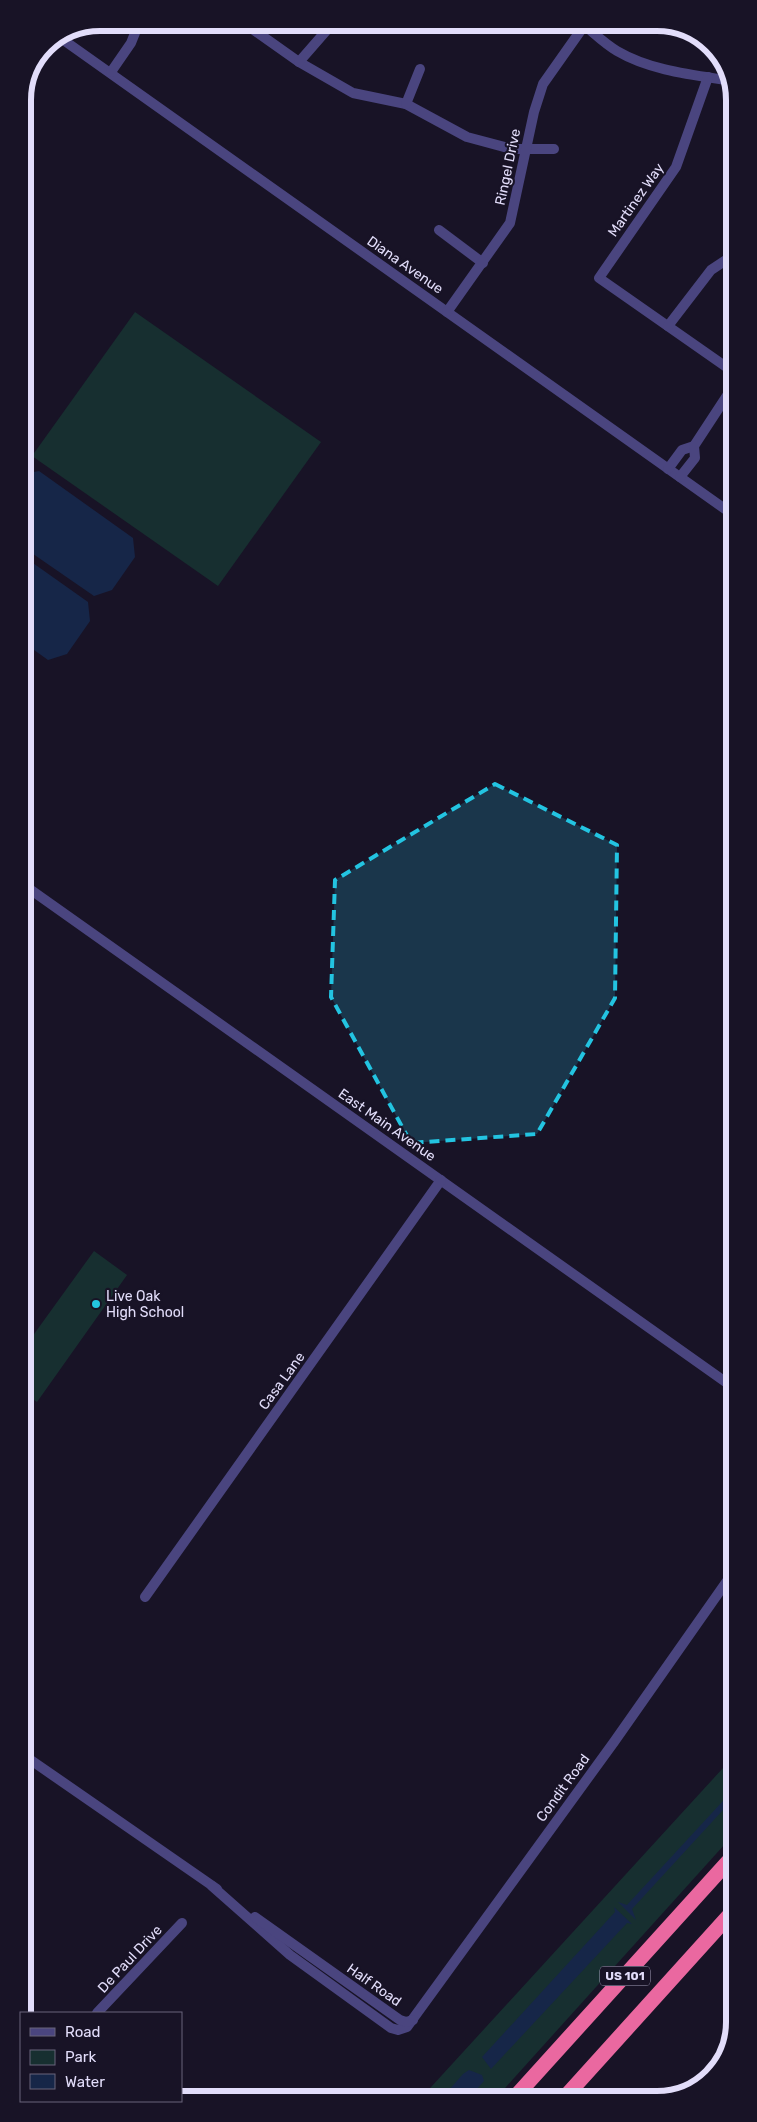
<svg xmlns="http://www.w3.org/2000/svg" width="757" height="2122" viewBox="0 0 757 2122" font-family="Rubik,sans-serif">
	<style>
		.green { fill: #172f30 }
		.water { fill: #162648 }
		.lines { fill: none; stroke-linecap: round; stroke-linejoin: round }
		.minor { stroke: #4a457f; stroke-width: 10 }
		.highway { stroke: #ea68a0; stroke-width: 15 }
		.marked { fill: #23c4e1; fill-opacity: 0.2; stroke: #23c4e1; stroke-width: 4; stroke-dasharray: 10 6; stroke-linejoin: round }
		.poi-dot { fill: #23c4e1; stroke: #181326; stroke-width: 2 }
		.labels { text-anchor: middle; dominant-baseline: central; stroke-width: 4.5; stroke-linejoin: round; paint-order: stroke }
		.shield { fill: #181326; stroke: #a5a0ba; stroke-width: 1 }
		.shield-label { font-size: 12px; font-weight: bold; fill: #e2ddfa }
		.street-label { font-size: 14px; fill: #e2ddfa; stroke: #181326 }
		.poi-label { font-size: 14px; fill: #e2ddfa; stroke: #181326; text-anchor: start }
		.rim { fill: none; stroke: #e2ddfa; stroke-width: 6 }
	</style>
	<rect width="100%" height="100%" fill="#181326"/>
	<!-- green -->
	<g class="green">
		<path d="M135 312 321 442 218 586 32 456Z"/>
		<path d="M94 1251 127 1275 37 1402 24 1393V1348Z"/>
		<path d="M734 1756V1834L496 2098H421Z"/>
	</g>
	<!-- water -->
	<g class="water">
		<path d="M39 471 133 538 135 557 112 590 94 596 23 547V474Z"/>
		<path d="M23 556 88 602 90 621 67 654 48 660 23 642Z"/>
		<path d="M734 1789V1798L632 1909 636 1920 618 1902 627 1905Z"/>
		<path d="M614 1907 632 1924 627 1923 491 2069 482 2057 615 1912Z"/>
		<path d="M469 2070 482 2075 484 2081 469 2098H442L463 2074Z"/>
	</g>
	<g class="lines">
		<!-- minor -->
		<g class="minor">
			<path d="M244 23 299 62 353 93 406 104 467 137 512 149H554"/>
			<path d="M584 25C595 34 605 44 617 51 651 71 694 75 732 81"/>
			<path d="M62 39 732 514"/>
			<path d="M299 62 333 23"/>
			<path d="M111 72 131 43 139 23"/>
			<path d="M708 77 676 167 599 278 732 371"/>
			<path d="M406 104 420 69"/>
			<path d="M439 230 483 263"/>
			<path d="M447 312 510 223 534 112 543 84 586 23"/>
			<path d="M668 326 711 270 732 256"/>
			<path d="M668 469 682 450 694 446"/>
			<path d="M680 477 695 458 694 446 732 388"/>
			<path d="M24 885 734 1388"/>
			<path d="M145 1597 441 1180"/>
			<path d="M25 1756 217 1889"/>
			<path d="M212 1886 290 1955 391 2028 398 2030 407 2027 614 1742 734 1571"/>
			<path d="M255 1917 400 2020 406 2022 413 2020"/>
			<path d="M97 2013 182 1923"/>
		</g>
		<!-- highway -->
		<g class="highway">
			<path d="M515 2097 734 1855"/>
			<path d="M565 2097 734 1910"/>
		</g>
	</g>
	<!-- marked area -->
	<path class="marked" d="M495 784 617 845 615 998 537 1134 411 1143 331 997 335 880Z"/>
	<!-- markers -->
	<circle class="poi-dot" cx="96" cy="1304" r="5"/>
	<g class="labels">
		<!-- shield labels -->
		<rect class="shield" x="600" y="1966.5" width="50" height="19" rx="4"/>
		<g class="shield-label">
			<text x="625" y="1976">US 101</text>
		</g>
		<!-- street labels -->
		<g class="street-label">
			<text transform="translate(508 167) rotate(-78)">Ringel Drive</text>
			<text transform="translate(636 200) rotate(-55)">Martinez Way</text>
			<text transform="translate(405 265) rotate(35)">Diana Avenue</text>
			<text transform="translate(387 1125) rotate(35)">East Main Avenue</text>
			<text transform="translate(282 1381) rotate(-54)">Casa Lane</text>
			<text transform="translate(563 1788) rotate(-54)">Condit Road</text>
			<text transform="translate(130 1959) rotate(-47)">De Paul Drive</text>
			<text transform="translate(374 1985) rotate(35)">Half Road</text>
		</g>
		<!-- poi labels -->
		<g class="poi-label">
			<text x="106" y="1296">Live Oak<tspan x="106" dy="16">High School</tspan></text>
		</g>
	</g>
	<!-- crop -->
	<path d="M0 0H757V2122H0ZM100 31H657A69 69 0 0 1 726 100V2022A69 69 0 0 1 657 2091H100A69 69 0 0 1 31 2022V100A69 69 0 0 1 100 31Z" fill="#181326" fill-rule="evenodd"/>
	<path class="rim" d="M100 31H657A69 69 0 0 1 726 100V2022A69 69 0 0 1 657 2091H100A69 69 0 0 1 31 2022V100A69 69 0 0 1 100 31Z"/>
	<!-- legend -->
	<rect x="20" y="2012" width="162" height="90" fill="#181326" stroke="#69647b"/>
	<rect x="30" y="2028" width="25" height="8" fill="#4a457f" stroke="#69647b"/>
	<text x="65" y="2037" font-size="15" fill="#e2ddfa">Road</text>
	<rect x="30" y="2050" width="25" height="15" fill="#172f30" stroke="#69647b"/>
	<text x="65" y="2062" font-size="15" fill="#e2ddfa">Park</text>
	<rect x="30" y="2074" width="25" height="15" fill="#162648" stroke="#69647b"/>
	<text x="65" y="2087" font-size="15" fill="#e2ddfa">Water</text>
</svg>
